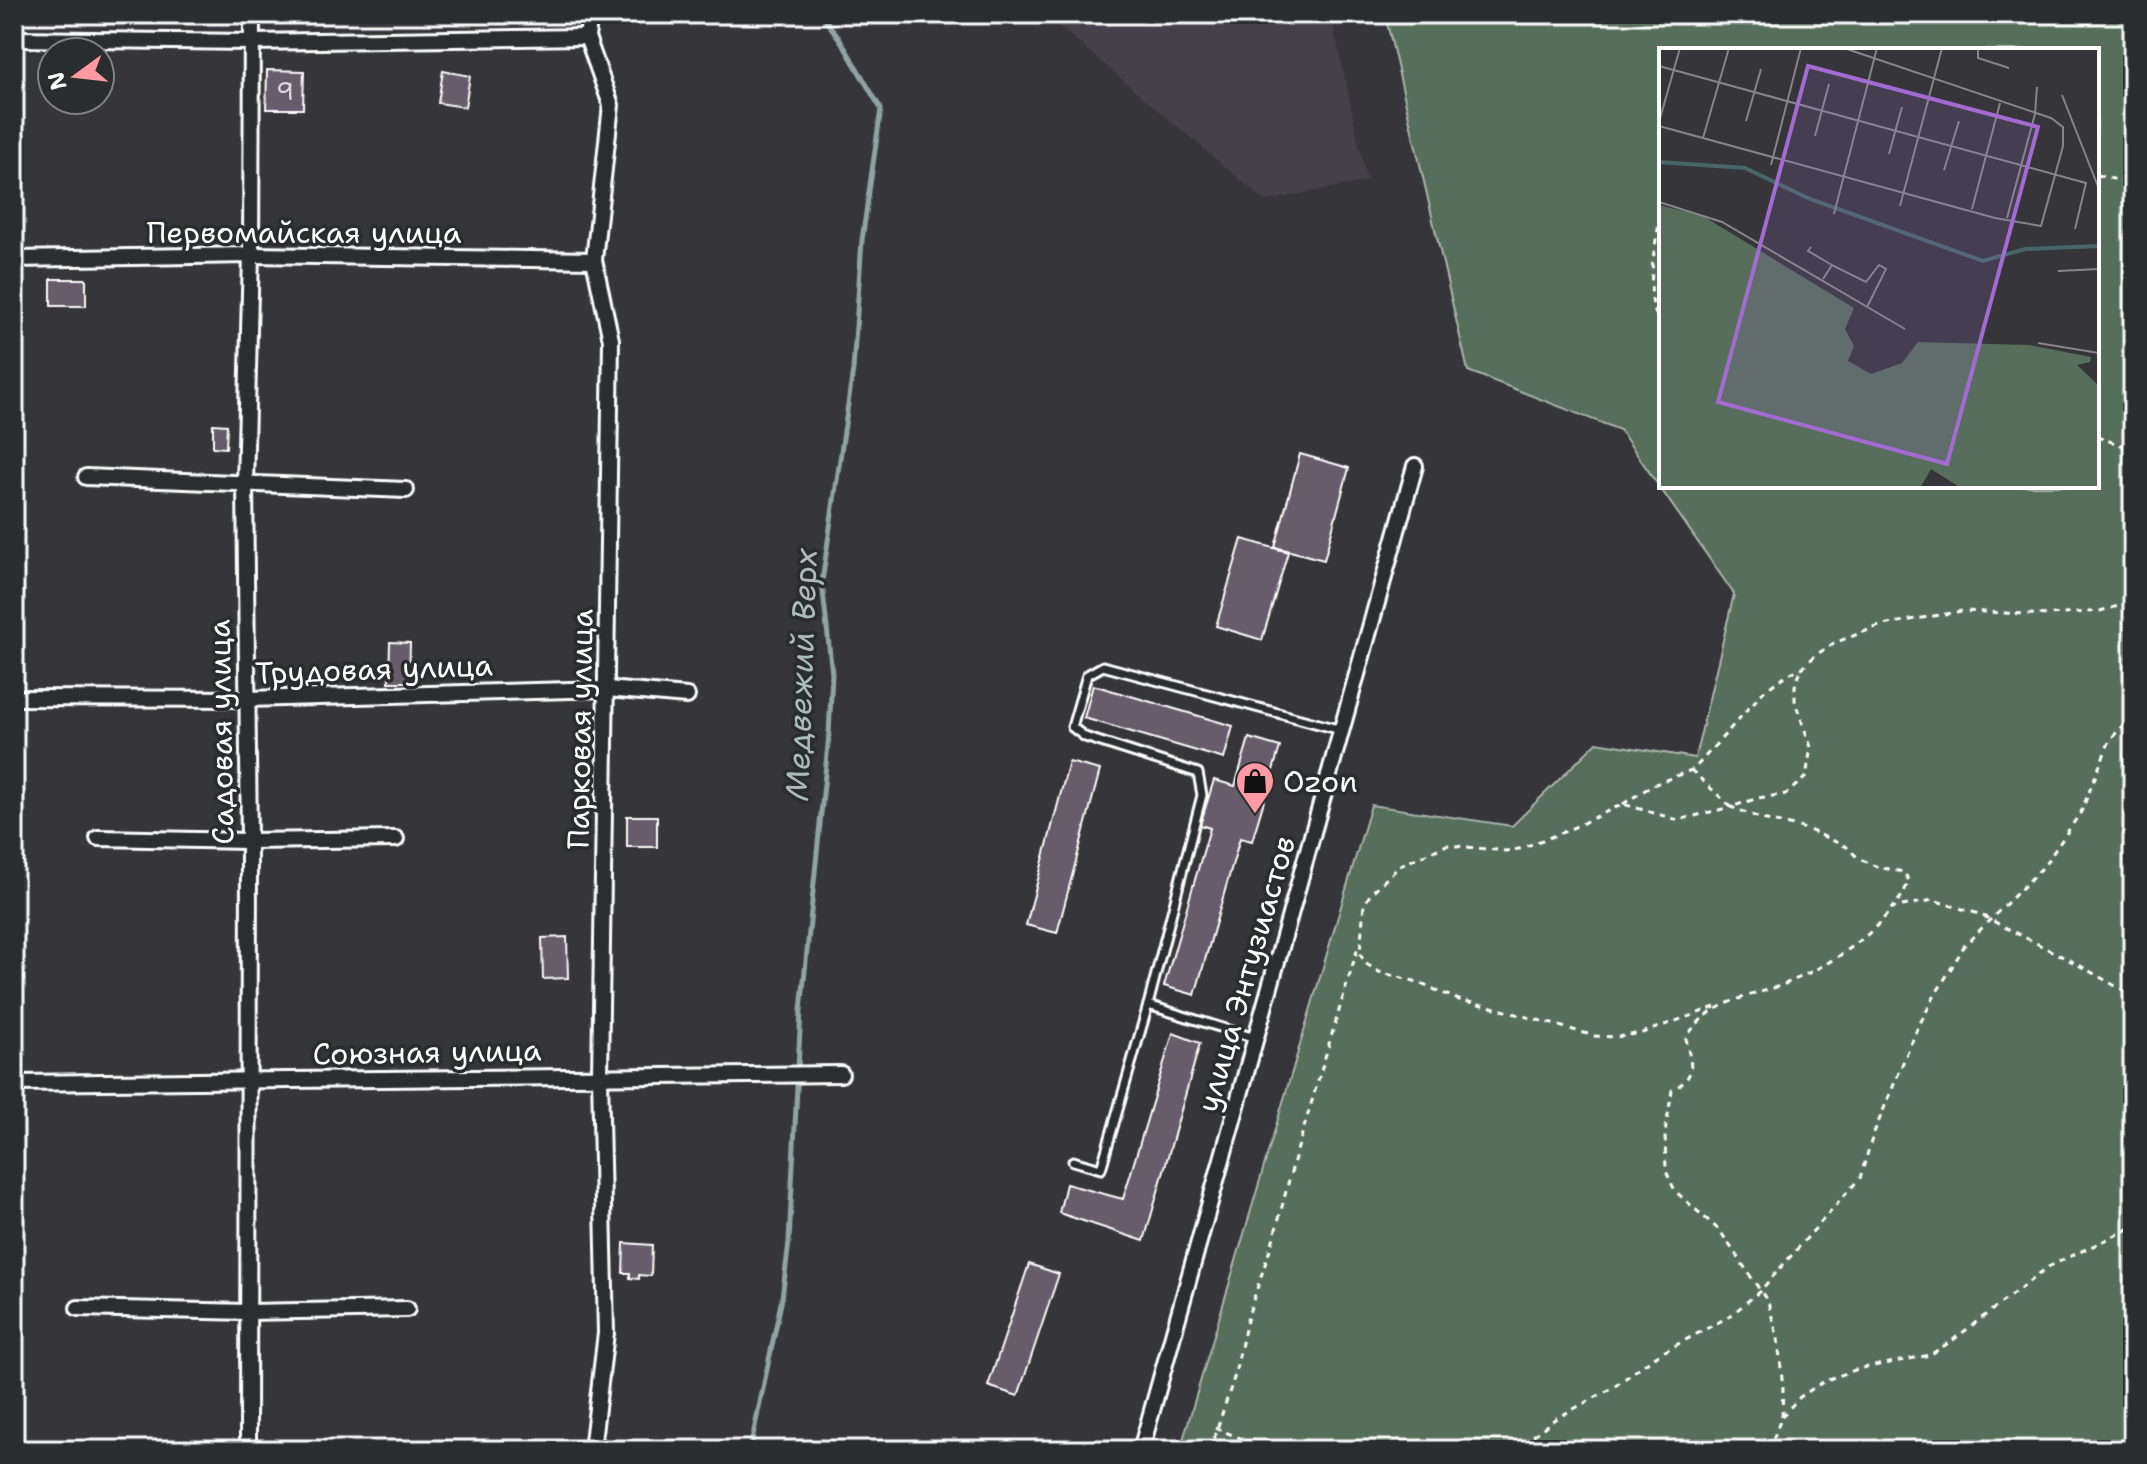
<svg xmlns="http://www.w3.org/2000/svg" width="2147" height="1464" viewBox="0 0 2147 1464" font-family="'Shantell Sans',sans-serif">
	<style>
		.built { fill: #444149 }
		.green { fill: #566e5b; stroke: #aab6ad; stroke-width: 2; fill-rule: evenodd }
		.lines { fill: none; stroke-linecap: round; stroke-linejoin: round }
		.stream { stroke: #91a3a4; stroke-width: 5 }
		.building { fill: #665b6b; stroke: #fff; stroke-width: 2 }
		.service-casing { stroke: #fff; stroke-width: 13 }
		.minor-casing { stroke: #fff; stroke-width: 20 }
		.path { stroke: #fff; stroke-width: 3; stroke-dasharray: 6 6; stroke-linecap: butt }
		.service { stroke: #2a2d2e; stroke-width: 7 }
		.minor { stroke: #2a2d2e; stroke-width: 14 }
		.labels { text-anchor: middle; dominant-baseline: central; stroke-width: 7; stroke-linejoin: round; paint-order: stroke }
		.number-label { font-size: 26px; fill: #d9d6da }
		.street-label { font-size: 30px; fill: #fff; stroke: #2a2d2e }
		.poi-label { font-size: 30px; fill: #fff; stroke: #2a2d2e; text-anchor: start }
		.water-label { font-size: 32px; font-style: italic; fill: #acbabb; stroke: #2a2d2e }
		.inset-river { fill: none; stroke: #476668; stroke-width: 4 }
		.inset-road { fill: none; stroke: #868689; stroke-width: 2 }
		.view { fill: #a36bd2; fill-opacity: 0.15; stroke: #a36bd2; stroke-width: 4 }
		.inset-edge { fill: none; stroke: #fff; stroke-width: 4 }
	</style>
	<rect width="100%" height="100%" fill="#36363a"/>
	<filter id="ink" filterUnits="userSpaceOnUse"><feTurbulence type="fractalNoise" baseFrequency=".0125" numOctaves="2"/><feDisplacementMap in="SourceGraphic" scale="16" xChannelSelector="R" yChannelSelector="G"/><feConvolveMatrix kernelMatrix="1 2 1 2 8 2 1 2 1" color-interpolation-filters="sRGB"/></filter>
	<g filter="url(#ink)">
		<!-- built -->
		<path class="built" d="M1045 14H1331L1367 181 1265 201Z"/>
		<!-- green -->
		<path class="green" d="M1385 14H2133V1450H1180L1371 805 1512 826 1597 742 1695 758 1734 594 1620 430 1468 371ZM1661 50H2097V486H1661Z"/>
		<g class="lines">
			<!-- stream -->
			<path class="stream" d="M750 1450 782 1298 789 1242 801 1010 829 735 832 674 822 582 853 370 862 240 881 109 841 41 821 14"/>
		</g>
		<!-- building -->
		<g class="building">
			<path d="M267 70 304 71 303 109H266Z"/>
			<path d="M443 71 470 76 465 107 438 103Z"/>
			<rect x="51" y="279" width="35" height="27"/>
			<path d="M213 424 227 425 226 448 213 447Z"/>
			<path d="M1300 454 1349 468 1324 560 1275 547Z"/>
			<path d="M1242 539 1288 552 1262 640 1216 626Z"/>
			<path d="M390 642 410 643 409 682H389Z"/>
			<path d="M1093 685 1233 726 1224 759 1084 718Z"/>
			<path d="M1249 738 1280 747 1252 841 1240 838 1195 995 1164 986 1210 828 1200 825 1214 780 1235 786Z"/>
			<path d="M1069 762 1100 770 1057 933 1026 925Z"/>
			<rect x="627" y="816" width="30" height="31"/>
			<path d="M567 937 568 978 543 979 542 938Z"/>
			<path d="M1173 1033 1200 1043 1144 1241 1059 1213 1066 1184 1123 1199Z"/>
			<path d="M624 1243 652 1245 651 1276 639 1275V1279L630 1278V1273H623Z"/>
			<path d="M1029 1264 1059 1274 1018 1396 988 1386Z"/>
		</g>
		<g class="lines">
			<!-- service casing -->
			<g class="service-casing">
				<g id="service">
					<path d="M1255 1038 1148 1005 1202 795 1198 773 1085 737 1072 727 1087 675 1103 666 1341 730"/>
					<path d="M1073 1161 1101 1169 1148 1005"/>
				</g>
			</g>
			<!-- minor casing -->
			<g class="minor-casing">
				<g id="minor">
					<path d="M590 14 587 37 611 105 594 260 611 340 600 1076 606 1333 592 1450"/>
					<path d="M14 39 251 42 587 37"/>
					<path d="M14 259 251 255 594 260"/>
					<path d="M86 477 406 490"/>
					<path d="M14 698 247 699 607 689 687 696"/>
					<path d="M98 838 249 841 396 839"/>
					<path d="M14 1083 841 1074"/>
					<path d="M78 1308 248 1312 407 1309"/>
					<path d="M248 1450 249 841 245 484 251 255 252 14"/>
					<path d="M1141 1450 1415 466"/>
				</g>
			</g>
			<!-- path -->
			<g class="path">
				<path d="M2097 175 2133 184"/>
				<path d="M1661 215C1656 238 1642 305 1661 321"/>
				<path d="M2097 437 2133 449"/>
				<path d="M1691 770 1731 807 1758 798 1786 794 1806 777 1811 747 1795 702V686L1802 668"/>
				<path d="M1623 804 1653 785 1694 769 1764 691 1786 675 1802 668 1816 655 1834 643 1882 625 1962 611 2050 615 2100 611 2133 602"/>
				<path d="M1715 1007 1642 1033 1617 1037 1595 1036 1488 1006 1459 1000 1414 981 1379 972 1365 963 1360 954 1364 905 1371 893 1401 865 1447 845 1506 851 1519 849 1566 831 1623 804 1678 820 1731 807 1762 819 1807 829 1847 847 1858 858 1877 867 1904 872 1909 881 1902 896 1892 908"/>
				<path d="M1782 1416 1783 1388 1778 1339 1768 1302 1720 1231 1675 1191 1666 1171 1665 1134 1672 1090C1699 1075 1690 1064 1686 1038 1711 999 1747 999 1787 983 1825 967 1867 942 1892 908L1933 900 1979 914 2077 964 2133 996"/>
				<path d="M1215 1428 1271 1450"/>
				<path d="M1210 1450 1234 1378 1248 1316 1274 1237 1294 1161 1358 947"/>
				<path d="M1514 1450 1555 1419 1611 1389 1654 1357 1730 1316 1760 1291 1860 1178 1873 1135 1917 1029 1934 997 1965 945 2044 866 2081 812 2110 740 2133 714"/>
				<path d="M1769 1450 1782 1416 1800 1397 1826 1380 1858 1369 1930 1355 1953 1340 2048 1267 2133 1227"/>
			</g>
			<!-- service -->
			<use href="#service" class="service"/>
			<!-- minor -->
			<use href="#minor" class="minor"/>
		</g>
	</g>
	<!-- icons -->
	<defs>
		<g id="shop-pin" transform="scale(2)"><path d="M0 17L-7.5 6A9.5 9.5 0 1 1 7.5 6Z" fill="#ff9aa2" stroke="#2a2d2e"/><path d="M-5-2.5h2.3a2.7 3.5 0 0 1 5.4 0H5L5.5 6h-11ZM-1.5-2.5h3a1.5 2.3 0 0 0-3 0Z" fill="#111"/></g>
	</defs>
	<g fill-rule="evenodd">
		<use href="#shop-pin" x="1255" y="781"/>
	</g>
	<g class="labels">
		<!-- number labels -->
		<g class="number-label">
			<text x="285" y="90">9</text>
		</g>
		<!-- street labels -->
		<g class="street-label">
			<text x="304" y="232">Первомайская улица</text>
			<text transform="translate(374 669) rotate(-2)">Трудовая улица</text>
			<text transform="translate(580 729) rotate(-89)">Парковая улица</text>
			<text transform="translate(221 732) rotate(-91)">Садовая улица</text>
			<text transform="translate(1246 974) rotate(-74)">улица Энтузиастов</text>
			<text transform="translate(427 1052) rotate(-1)">Союзная улица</text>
		</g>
		<!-- poi labels -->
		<g class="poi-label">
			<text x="1283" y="781">Ozon</text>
		</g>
		<!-- water labels -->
		<g class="water-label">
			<text transform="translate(801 675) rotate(-88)">Медвежий Верх</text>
		</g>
	</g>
	<!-- overview -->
	<g transform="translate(1659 48)">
		<rect width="440" height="440" fill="#36363a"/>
		<path d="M0 157 44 168 195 260 186 281 195 298 189 313 212 326 243 315 259 294 370 297 432 309 431 314 418 317 440 338V440H302L272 421 261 440H0Z" fill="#566e5b"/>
		<path class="inset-river" d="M0 114 86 120 151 151 324 213 366 201 440 198"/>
		<path class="inset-road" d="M319 0V10L350 20M0 18 427 135 416 181M403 47 440 141M87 73 102 21M0 74 21 0M0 78 336 170 382 178 404 98V79L392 70 185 0M156 88 170 36M44 90 70 0M230 106 243 59M112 117 142 0M285 122 300 73M0 154 63 174 246 281M241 158 283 0M313 161 341 55M175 166 218 0M348 170 376 66 378 39M152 199 149 203 173 217M399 223 440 221M164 231 173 217 207 234 220 217 227 221 208 259M379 295 440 305"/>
		<path class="view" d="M149 18 379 79 288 416 59 354Z"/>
		<rect width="440" height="440" class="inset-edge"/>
	</g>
	<!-- margin -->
	<rect width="2147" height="1464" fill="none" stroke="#2a2d2e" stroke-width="48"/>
	<rect x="24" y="24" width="2099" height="1416" fill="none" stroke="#fff" stroke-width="3" filter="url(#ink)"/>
	<!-- north arrow -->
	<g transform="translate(76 76) rotate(255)"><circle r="38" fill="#2a2d2e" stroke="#7f8182" stroke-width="2"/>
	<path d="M0-6L14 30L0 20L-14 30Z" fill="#ff9aa2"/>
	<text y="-12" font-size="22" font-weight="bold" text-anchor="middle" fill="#ffffff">N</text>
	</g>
</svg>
